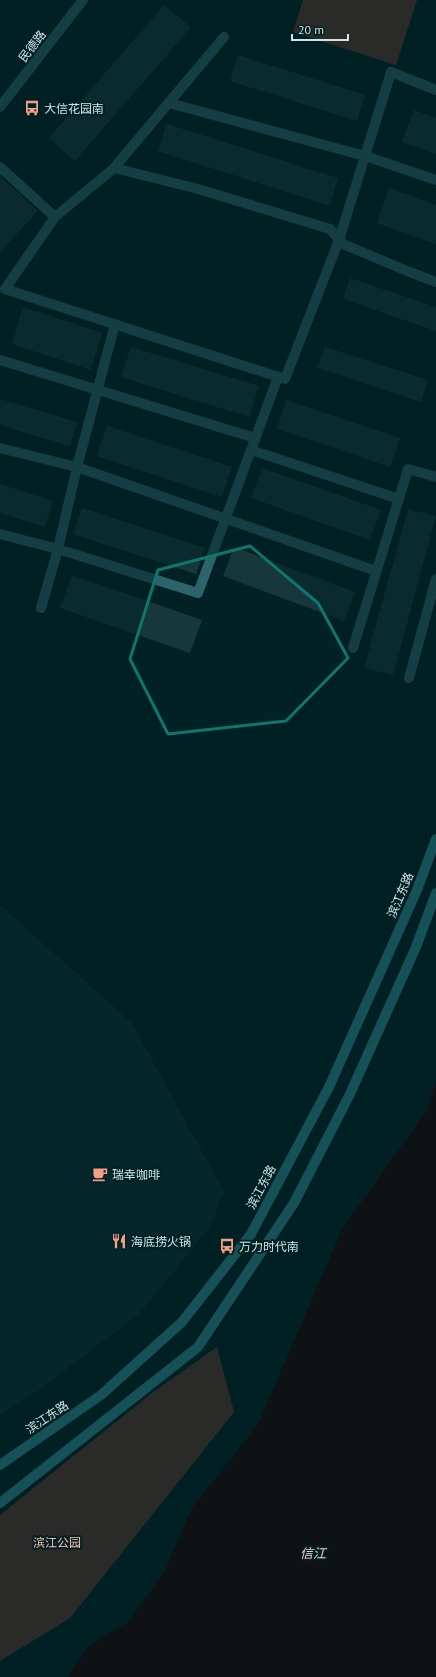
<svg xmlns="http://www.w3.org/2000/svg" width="436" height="1677" viewBox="0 0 436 1677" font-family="'PT Sans','Noto Sans SC',sans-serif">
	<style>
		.built { fill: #0d2f32 }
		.green { fill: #5c382d }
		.water { fill: #1d0000 }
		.building { fill: #17373b }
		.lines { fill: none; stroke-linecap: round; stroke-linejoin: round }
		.service { stroke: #2d636a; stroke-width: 10 }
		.minor { stroke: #2d636a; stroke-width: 10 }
		.tertiary { stroke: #2d636a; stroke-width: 10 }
		.secondary { stroke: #2d8c96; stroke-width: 10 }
		.marked { fill: none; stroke: #0f766e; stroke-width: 3; stroke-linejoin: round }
		.labels { text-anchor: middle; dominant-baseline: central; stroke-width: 4; stroke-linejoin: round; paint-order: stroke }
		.street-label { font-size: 12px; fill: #d2e4e6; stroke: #012125 }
		.poi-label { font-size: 12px; fill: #d2e4e6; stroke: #012125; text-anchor: start }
		.park-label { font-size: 12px; fill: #fdbeaa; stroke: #012125 }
		.water-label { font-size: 13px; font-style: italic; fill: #facabb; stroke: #012125 }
	</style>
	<rect width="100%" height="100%" fill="#012125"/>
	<!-- built -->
	<path class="built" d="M0 905 132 1023 224 1192 209 1228 139 1314 39 1390 0 1415Z"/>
	<!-- green -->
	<g class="green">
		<path d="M303 0H417L396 65 293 32Z"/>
		<path d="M217 1347 234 1412 70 1618 0 1661V1515L152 1393Z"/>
	</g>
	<!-- water -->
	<path class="water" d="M436 1082V1677H67L88 1647 129 1621 165 1570 192 1508 258 1424 342 1229 427 1110Z"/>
	<!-- building -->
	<g class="building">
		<path d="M164 5 191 27 75 161 49 138Z"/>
		<path d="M238 55 365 95 357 121 230 81Z"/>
		<path d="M414 110 436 118V154L402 142Z"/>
		<path d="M167 124 338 178 330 206 158 151Z"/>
		<path d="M0 176 38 211 0 252Z"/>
		<path d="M389 188 436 205V244L377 223Z"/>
		<path d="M350 278 436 307V331L343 299Z"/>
		<path d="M23 307 102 333 91 370 12 344Z"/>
		<path d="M131 347 259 386 249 417 121 377Z"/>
		<path d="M325 347 428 380 421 402 317 368Z"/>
		<path d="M0 399 77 422 70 446 0 425Z"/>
		<path d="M286 400 400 438 390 467 277 429Z"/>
		<path d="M107 426 232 467 222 497 97 456Z"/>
		<path d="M262 468 381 510 370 540 251 498Z"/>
		<path d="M0 484 53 501 45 527 0 513Z"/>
		<path d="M82 508 205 548 196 574 73 534Z"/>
		<path d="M408 509 436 516 393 675 364 668Z"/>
		<path d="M234 547 355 592 344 621 223 576Z"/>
		<path d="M72 575 202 620 190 653 60 608Z"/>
	</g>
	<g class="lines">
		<!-- service -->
		<g class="service">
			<path d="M391 72 436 90"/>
			<path d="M169 103 365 156 436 180"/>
			<path d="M0 360 255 438"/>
			<path d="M0 448 77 467 376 571"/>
			<path d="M251 450 399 499"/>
			<path d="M0 534 58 549 198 593 278 377"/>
			<path d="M41 608 58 549 77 467 115 324"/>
			<path d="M353 648 408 469 436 477"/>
			<path d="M409 678 436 579"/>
		</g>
		<!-- minor -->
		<g class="minor">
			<path d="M0 167 55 217 114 168 198 189 330 229 343 244 407 271 436 282"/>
			<path d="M114 168 224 37"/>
			<path d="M55 217 5 289 285 379 339 240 391 72"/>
		</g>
		<!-- tertiary -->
		<path class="tertiary" d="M0 107 83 0"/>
		<!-- secondary -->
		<g class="secondary">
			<path d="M0 1465 101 1395 182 1322 251 1234 329 1087 417 890 436 839"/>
			<path d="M0 1503 198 1347 294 1203 350 1094 416 947 436 893"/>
		</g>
	</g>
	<!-- marked area -->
	<path d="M0 0H436V1677H0ZM250 546 318 603 348 658 286 721 168 734 130 659 158 570Z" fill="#012125" fill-opacity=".55" fill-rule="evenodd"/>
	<path class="marked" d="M250 546 318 603 348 658 286 721 168 734 130 659 158 570Z"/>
	<!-- icons -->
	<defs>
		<g id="bus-bare" transform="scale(1.2)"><path d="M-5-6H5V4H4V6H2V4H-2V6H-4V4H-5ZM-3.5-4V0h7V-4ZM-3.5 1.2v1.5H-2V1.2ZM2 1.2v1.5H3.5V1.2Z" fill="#f39f84" stroke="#012125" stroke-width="2.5" paint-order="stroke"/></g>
		<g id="cafe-bare" transform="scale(1.2)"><path d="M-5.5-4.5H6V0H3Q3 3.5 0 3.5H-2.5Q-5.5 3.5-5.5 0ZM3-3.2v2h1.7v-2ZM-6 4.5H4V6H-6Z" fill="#f39f84" stroke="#012125" stroke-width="2.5" paint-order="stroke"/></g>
		<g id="restaurant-bare" transform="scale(1.2)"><path d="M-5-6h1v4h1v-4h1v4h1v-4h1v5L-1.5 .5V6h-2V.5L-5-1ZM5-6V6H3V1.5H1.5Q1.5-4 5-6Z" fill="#f39f84" stroke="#012125" stroke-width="2.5" paint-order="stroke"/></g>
	</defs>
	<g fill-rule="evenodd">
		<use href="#bus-bare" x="32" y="108"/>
		<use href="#cafe-bare" x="100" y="1174"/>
		<use href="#restaurant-bare" x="119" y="1241"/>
		<use href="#bus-bare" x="227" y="1246"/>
	</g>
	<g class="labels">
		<!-- street labels -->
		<g class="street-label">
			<text transform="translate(32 46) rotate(-53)">民德路</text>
			<text transform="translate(400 895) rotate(-67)">滨江东路</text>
			<text transform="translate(261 1187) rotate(-62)">滨江东路</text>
			<text transform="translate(47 1417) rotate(-34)">滨江东路</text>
		</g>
		<!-- poi labels -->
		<g class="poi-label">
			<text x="44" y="108">大信花园南</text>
			<text x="112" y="1174">瑞幸咖啡</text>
			<text x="131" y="1241">海底捞火锅</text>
			<text x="239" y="1246">万力时代南</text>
		</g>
		<!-- park labels -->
		<g class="park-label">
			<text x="57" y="1542">滨江公园</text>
		</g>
		<!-- water labels -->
		<g class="water-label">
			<text x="313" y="1553">信江</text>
		</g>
	</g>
	<!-- scale -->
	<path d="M292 34v6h56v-6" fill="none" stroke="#d2e4e6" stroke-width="2"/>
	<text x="298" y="34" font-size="12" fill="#d2e4e6" stroke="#012125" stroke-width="3" paint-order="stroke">20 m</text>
</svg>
